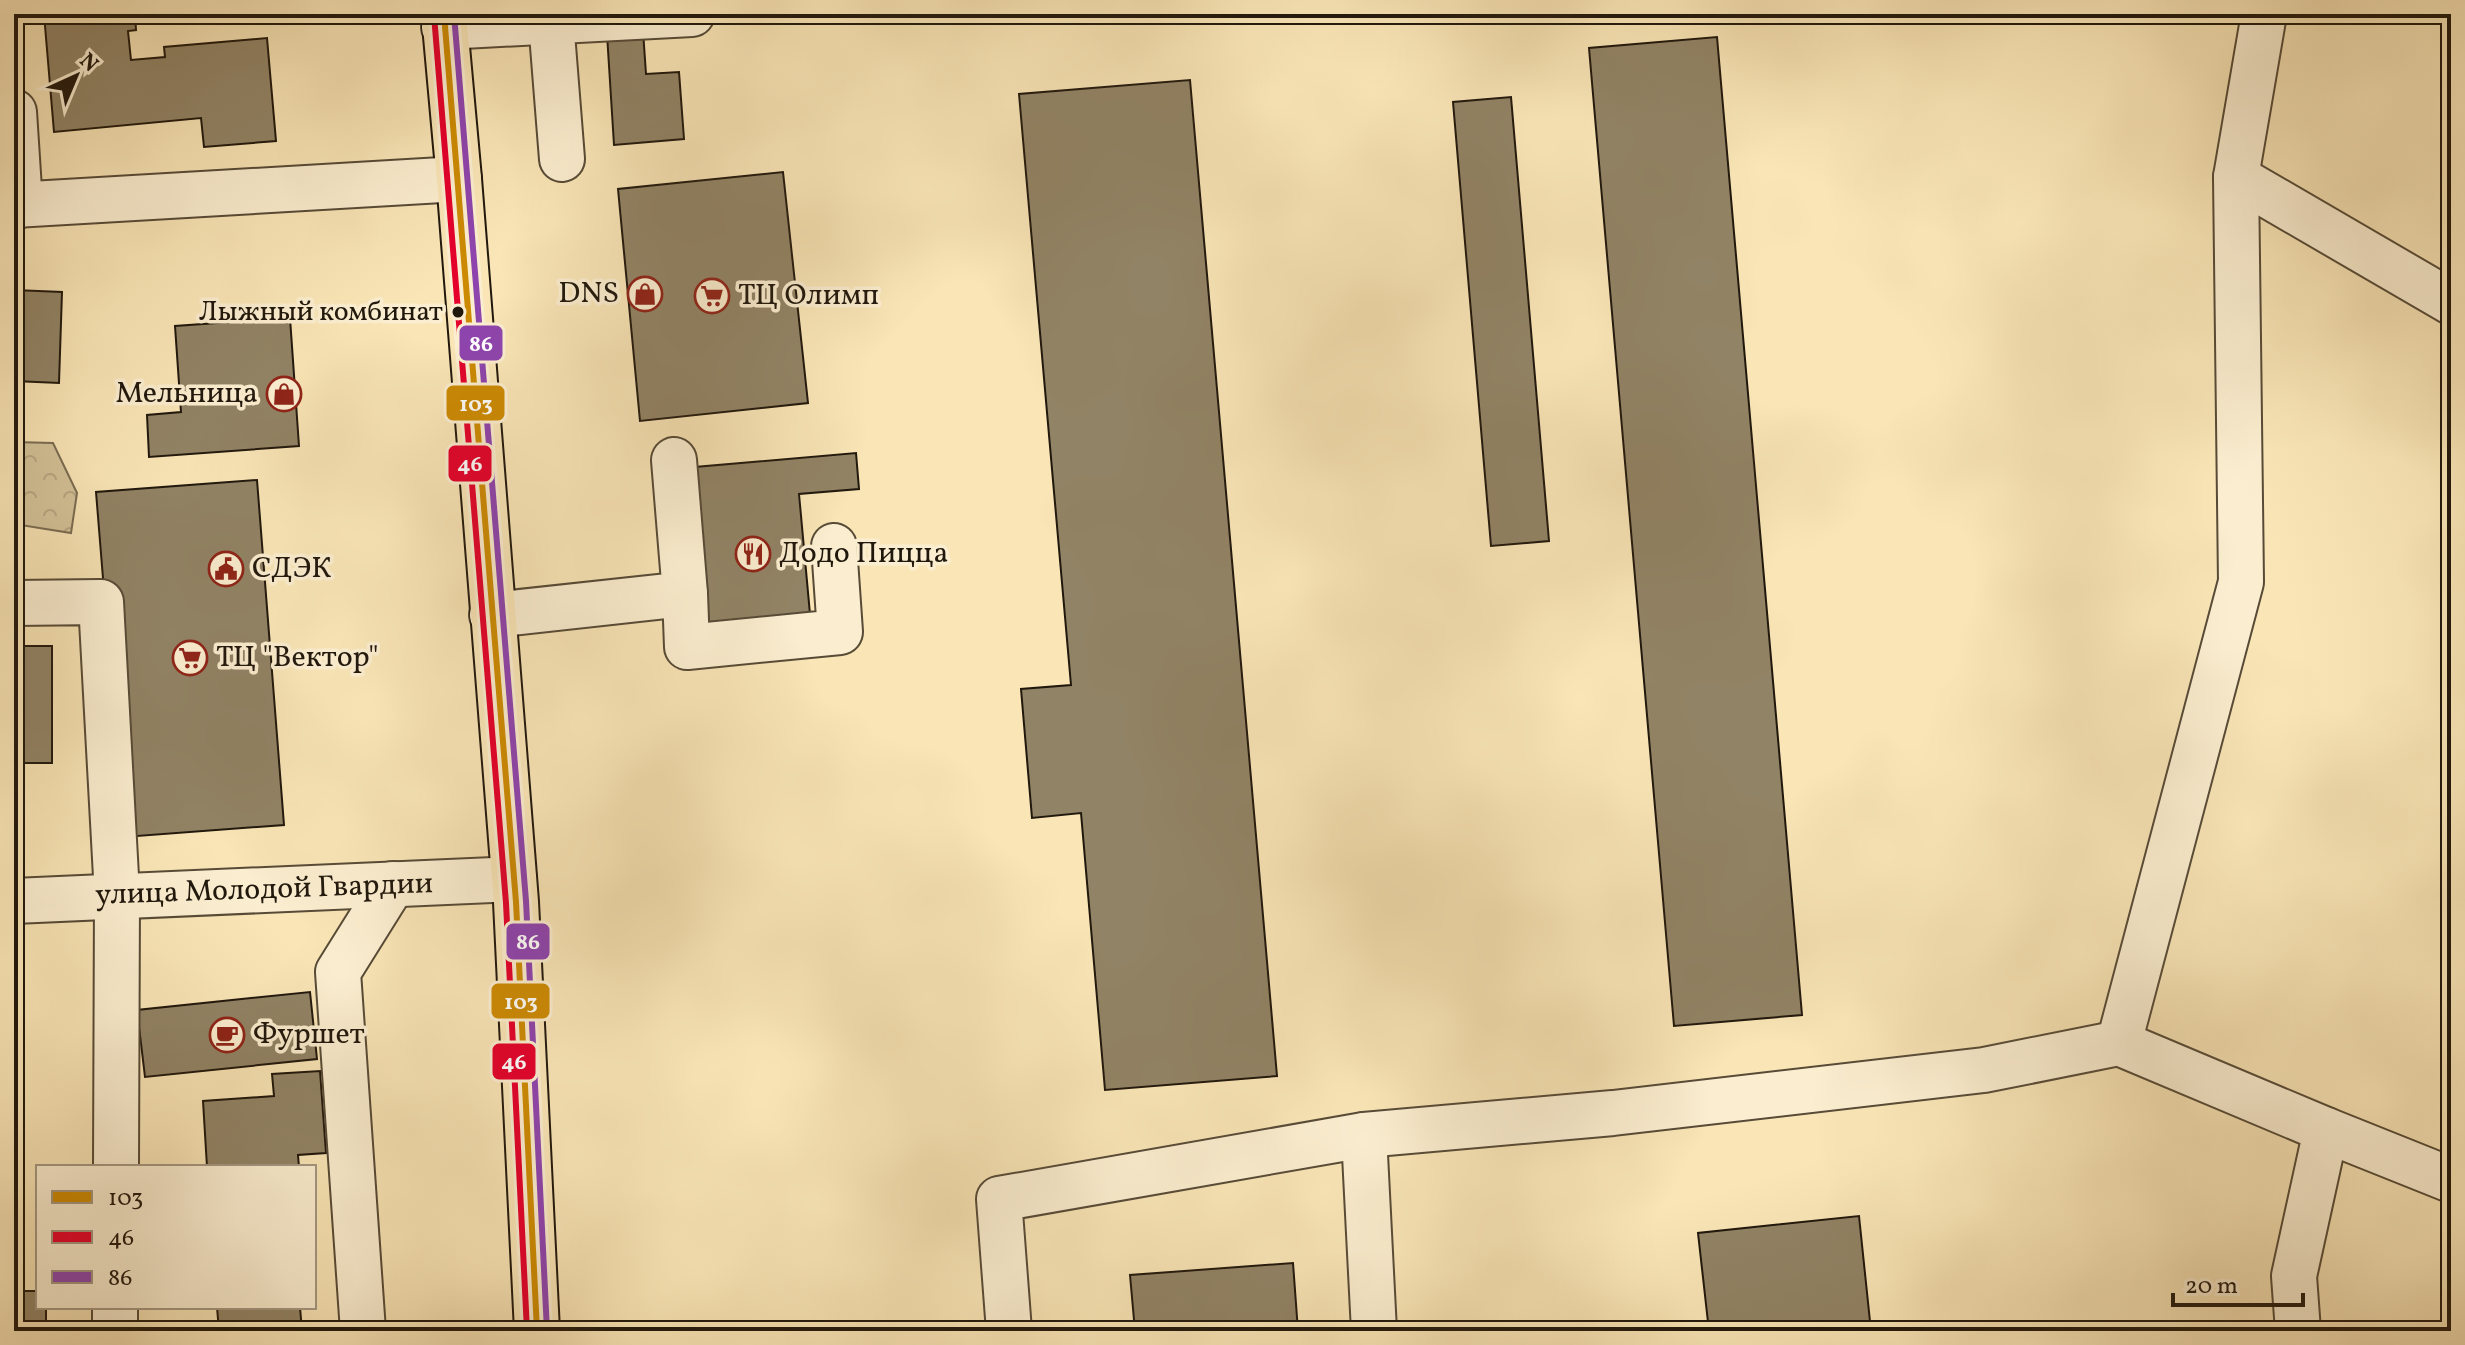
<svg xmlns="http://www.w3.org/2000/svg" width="2465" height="1345" viewBox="0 0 2465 1345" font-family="Vollkorn,serif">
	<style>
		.forest { fill: url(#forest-crowns); stroke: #7a6d53; stroke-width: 2 }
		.building { fill: #918365; stroke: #21180d; stroke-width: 2 }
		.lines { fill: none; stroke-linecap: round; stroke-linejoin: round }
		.minor-casing { stroke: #574b37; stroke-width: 48 }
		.major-casing { stroke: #21180d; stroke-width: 48 }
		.minor { stroke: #fbeed0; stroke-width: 44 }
		.major { stroke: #f9e5b6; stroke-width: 44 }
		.bus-1-casing { stroke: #fbeed0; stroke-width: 12 }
		.bus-2-casing { stroke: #fbeed0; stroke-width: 12 }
		.bus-3-casing { stroke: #fbeed0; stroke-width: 12 }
		.bus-1 { stroke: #cc8a03; stroke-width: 6 }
		.bus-2 { stroke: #e4002b; stroke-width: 6 }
		.bus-3 { stroke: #8e44ad; stroke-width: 6 }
		.bus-dot { fill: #21180d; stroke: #fbeed0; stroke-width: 3 }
		.labels { text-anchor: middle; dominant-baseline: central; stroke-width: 7; stroke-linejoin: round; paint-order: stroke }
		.bus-label { font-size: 28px; fill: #21180d; stroke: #fbeed0; text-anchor: end }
		.poi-label { font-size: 30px; fill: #21180d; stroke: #fbeed0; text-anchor: start }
		.street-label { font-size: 30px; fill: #21180d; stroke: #fbeed0 }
		.line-badge { stroke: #fbeed0; stroke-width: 3 }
		.badge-label { font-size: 22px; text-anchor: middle; font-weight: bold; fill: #fff }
	</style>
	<defs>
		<pattern id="forest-crowns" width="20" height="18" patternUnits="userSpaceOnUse" patternTransform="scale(2)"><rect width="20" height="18" fill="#d4c299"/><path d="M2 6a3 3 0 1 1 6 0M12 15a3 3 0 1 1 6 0" fill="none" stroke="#b6a683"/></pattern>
	</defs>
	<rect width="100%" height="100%" fill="#f9e5b6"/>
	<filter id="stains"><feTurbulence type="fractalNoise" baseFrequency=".0025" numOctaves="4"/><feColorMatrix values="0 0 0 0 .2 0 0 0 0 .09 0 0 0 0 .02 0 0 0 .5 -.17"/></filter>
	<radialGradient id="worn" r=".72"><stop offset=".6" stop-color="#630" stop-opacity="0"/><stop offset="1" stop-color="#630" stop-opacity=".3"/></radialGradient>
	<!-- forest -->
	<path class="forest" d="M14 442 53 443 77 493 71 533 14 524Z"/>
	<!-- building -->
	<g class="building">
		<path d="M44 14H135L136 30 128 31 131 60 165 57 164 47 267 38 276 141 204 147 201 118 54 132Z"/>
		<path d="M643 31 646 74 679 72 684 139 614 145 607 34Z"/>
		<path d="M1717 37 1802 1015 1674 1026 1589 48Z"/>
		<path d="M1190 80 1277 1076 1105 1090 1081 813 1032 818 1021 689 1071 685 1019 94Z"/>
		<path d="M1511 97 1549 541 1491 546 1453 102Z"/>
		<path d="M783 172 808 403 640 421 618 189Z"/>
		<path d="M14 290 62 292 59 383 14 381Z"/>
		<path d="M290 318 299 446 149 457 147 415 181 412 175 326Z"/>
		<path d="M856 453 859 489 799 494 811 625 710 634 695 467Z"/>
		<path d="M257 480 284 825 124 837 96 492Z"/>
		<path d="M17 646H52V763H14V676H17Z"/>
		<path d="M310 992 317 1059 145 1077 137 1010Z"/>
		<path d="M320 1071 326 1153 298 1155 299 1167H207L203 1101 274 1096 272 1074Z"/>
		<path d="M1859 1216 1871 1331H1709L1698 1233Z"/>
		<path d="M1293 1263 1298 1331H1135L1130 1275Z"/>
		<path d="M14 1291H38V1307H46V1331H14Z"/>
		<path d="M217 1307H300L302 1331H219Z"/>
	</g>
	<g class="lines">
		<!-- minor casing -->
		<g class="minor-casing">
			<g id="minor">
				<path d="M2264 14 2236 177 2241 582 2119 1043 2326 1130 2294 1276 2298 1331"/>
				<path d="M551 21 562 159"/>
				<path d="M444 27 692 14"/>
				<path d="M14 112 20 205"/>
				<path d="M2236 177 2451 302"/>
				<path d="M14 205 459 179"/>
				<path d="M685 594 687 647 840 632 834 546"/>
				<path d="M14 603 101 602 117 895 116 1167"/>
				<path d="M492 615 685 594 674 460"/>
				<path d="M14 901 514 879"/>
				<path d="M2326 1130 2451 1180"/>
				<path d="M1364 1135 1374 1331"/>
				<path d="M115 1331V1307"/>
				<path d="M363 1331 338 972 393 884"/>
				<path d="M1009 1331 999 1199 1364 1135 1613 1113 1984 1070 2119 1043"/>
			</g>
		</g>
		<!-- major casing -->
		<g class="major-casing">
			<path id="major" d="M444 14 459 179 516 902 537 1331"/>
		</g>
		<!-- minor -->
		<use href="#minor" class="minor"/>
		<!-- major -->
		<use href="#major" class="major"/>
		<!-- bus-1 casing -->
		<g class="bus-1-casing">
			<path id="bus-1" d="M444 14 516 902 537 1331"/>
		</g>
		<!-- bus-2 casing -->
		<g class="bus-2-casing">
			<path id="bus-2" d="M434 15 506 903 527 1331"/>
		</g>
		<!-- bus-3 casing -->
		<g class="bus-3-casing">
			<path id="bus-3" d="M454 14 526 901 547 1331"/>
		</g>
		<!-- bus-1 -->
		<use href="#bus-1" class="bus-1"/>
		<!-- bus-2 -->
		<use href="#bus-2" class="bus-2"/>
		<!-- bus-3 -->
		<use href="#bus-3" class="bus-3"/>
	</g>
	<!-- icons -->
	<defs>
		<g id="shop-ring" transform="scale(1.8)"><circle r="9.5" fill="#fbeed0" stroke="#8f2418" stroke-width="1.5"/><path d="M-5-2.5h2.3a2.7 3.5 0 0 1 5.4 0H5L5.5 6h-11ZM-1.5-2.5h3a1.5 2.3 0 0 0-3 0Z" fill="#8f2418"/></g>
		<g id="supermarket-ring" transform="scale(1.8)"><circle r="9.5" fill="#fbeed0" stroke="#8f2418" stroke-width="1.5"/><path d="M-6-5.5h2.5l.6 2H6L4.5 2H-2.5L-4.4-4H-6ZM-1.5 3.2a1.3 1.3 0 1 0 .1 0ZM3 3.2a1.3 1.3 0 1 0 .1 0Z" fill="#8f2418"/></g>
		<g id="restaurant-ring" transform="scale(1.8)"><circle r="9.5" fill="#fbeed0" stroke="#8f2418" stroke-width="1.5"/><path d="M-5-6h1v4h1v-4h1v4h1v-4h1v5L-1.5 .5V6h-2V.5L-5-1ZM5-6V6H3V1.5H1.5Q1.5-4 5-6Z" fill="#8f2418"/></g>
		<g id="civic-ring" transform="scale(1.8)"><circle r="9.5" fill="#fbeed0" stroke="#8f2418" stroke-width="1.5"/><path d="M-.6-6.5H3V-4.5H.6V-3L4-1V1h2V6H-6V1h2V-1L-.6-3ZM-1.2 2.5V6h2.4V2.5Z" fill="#8f2418"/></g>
		<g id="cafe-ring" transform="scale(1.8)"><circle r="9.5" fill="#fbeed0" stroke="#8f2418" stroke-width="1.5"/><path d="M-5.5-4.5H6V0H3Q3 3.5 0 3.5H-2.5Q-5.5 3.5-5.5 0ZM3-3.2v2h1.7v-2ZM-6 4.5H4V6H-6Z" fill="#8f2418"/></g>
	</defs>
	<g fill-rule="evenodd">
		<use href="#shop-ring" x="645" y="294"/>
		<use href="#supermarket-ring" x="712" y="296"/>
		<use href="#shop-ring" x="284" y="394"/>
		<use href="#restaurant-ring" x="753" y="554"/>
		<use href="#civic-ring" x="226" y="569"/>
		<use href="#supermarket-ring" x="190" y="658"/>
		<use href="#cafe-ring" x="227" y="1035"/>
	</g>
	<!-- markers -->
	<circle class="bus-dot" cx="458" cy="312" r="7"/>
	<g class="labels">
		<!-- bus labels -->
		<g class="bus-label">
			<text x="443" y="312">Лыжный комбинат</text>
		</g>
		<!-- poi labels -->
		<g class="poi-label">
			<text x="619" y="294" text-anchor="end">DNS</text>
			<text x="738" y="296">ТЦ Олимп</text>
			<text x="258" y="394" text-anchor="end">Мельница</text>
			<text x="779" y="554">Додо Пицца</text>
			<text x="252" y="569">СДЭК</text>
			<text x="216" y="658">ТЦ "Вектор"</text>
			<text x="253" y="1035">Фуршет</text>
		</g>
		<!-- street labels -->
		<g class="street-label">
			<text transform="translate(264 890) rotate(-2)">улица Молодой Гвардии</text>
		</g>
	</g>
	<g class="line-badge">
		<rect x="458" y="324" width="46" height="38" rx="8" fill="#8e44ad"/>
		<rect x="445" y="384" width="61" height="38" rx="8" fill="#cc8a03"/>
		<rect x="447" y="444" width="46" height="39" rx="8" fill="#e4002b"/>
		<rect x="505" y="922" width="46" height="39" rx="8" fill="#8e44ad"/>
		<rect x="490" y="982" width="61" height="38" rx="8" fill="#cc8a03"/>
		<rect x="491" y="1042" width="46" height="39" rx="8" fill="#e4002b"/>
	</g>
	<g class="badge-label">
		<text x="481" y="351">86</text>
		<text x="476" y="411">103</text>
		<text x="470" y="471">46</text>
		<text x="528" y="949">86</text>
		<text x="521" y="1009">103</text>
		<text x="514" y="1069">46</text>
	</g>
	<!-- margin -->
	<rect width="2465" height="1345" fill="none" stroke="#f9e5b6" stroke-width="48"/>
	<rect x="16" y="16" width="2433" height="1313" fill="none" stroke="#21180d" stroke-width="4"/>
	<rect x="24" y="24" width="2417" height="1297" fill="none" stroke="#21180d" stroke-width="2"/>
	<!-- legend -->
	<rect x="36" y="1165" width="280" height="144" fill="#fbeed0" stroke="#a49882" stroke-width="2"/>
	<rect x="52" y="1191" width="40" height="12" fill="#cc8a03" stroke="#a49882" stroke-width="2"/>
	<text x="108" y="1205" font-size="24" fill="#21180d">103</text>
	<rect x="52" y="1231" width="40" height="12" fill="#e4002b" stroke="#a49882" stroke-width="2"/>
	<text x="108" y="1245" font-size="24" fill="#21180d">46</text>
	<rect x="52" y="1271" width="40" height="12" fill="#8e44ad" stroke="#a49882" stroke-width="2"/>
	<text x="108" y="1285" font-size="24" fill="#21180d">86</text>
	<!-- north arrow -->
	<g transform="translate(76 76) rotate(44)" stroke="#fbeed0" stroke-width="6" paint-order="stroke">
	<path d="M0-6L14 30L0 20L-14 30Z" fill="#21180d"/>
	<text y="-12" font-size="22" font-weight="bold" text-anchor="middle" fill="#21180d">N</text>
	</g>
	<!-- scale -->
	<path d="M2173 1293v12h130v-12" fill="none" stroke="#21180d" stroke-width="4"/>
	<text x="2185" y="1293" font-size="24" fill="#21180d" stroke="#fbeed0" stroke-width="6" paint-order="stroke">20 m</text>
	<rect width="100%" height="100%" filter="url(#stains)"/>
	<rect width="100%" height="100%" fill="url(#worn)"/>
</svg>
